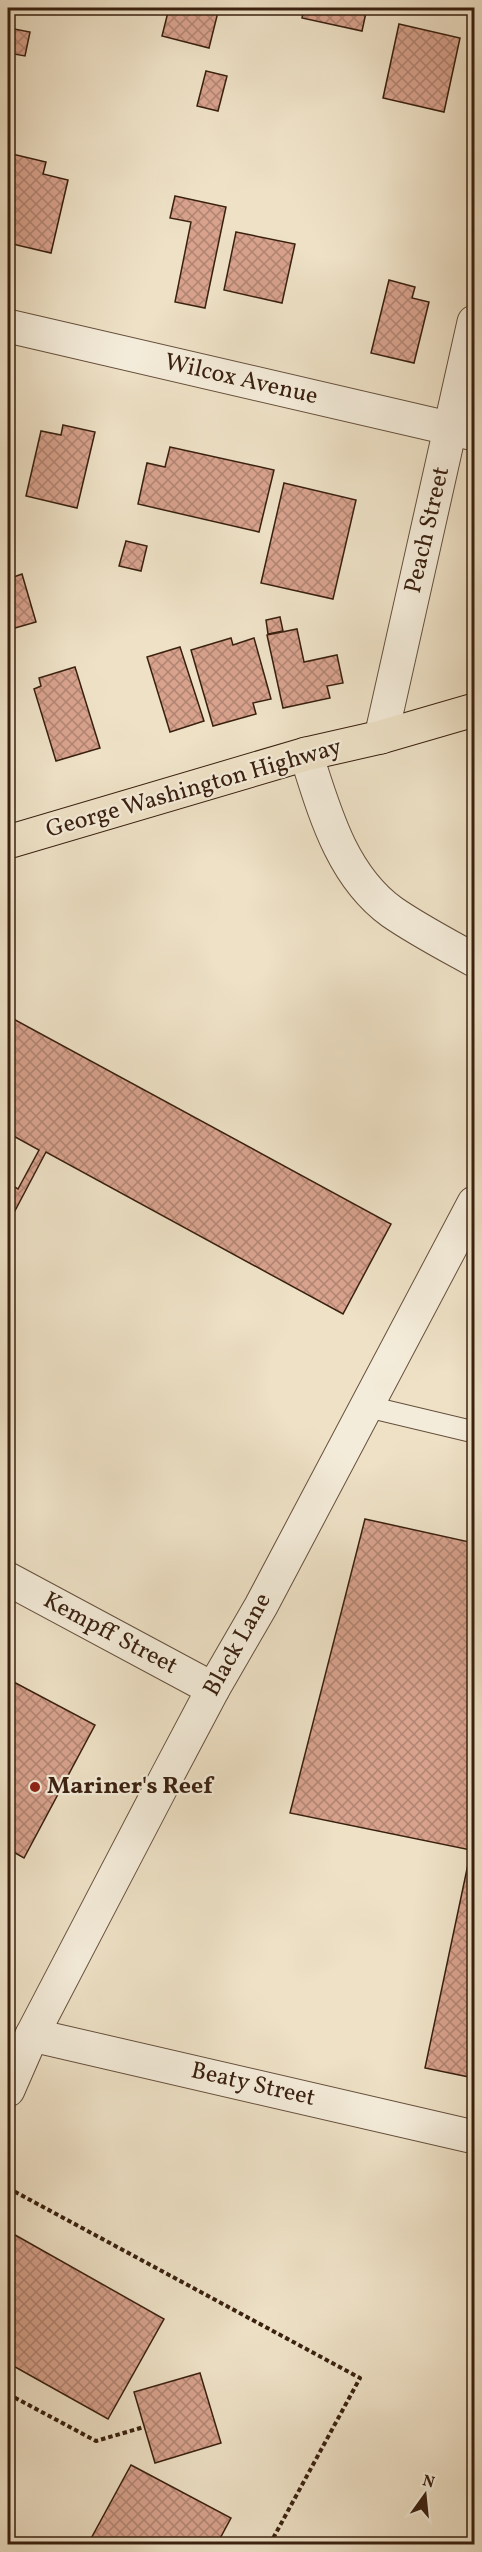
<svg xmlns="http://www.w3.org/2000/svg" width="482" height="2552" viewBox="0 0 482 2552" font-family="Vollkorn,serif">
	<style>
		.building { fill: url(#building-cross-hatch); stroke: #39200f; stroke-width: 1.5 }
		.lines { fill: none; stroke-linecap: round; stroke-linejoin: round }
		.lane-casing { stroke: #66503d; stroke-width: 23 }
		.street-casing { stroke: #66503d; stroke-width: 35 }
		.primary-casing { stroke: #39200f; stroke-width: 35 }
		.path { stroke: #39200f; stroke-width: 4; stroke-dasharray: 4.5 3; stroke-linecap: butt }
		.lane { stroke: #f4ecda; stroke-width: 21 }
		.street { stroke: #f4ecda; stroke-width: 33 }
		.primary { stroke: #eee1c6; stroke-width: 33 }
		.poi-dot { fill: #8f2418; stroke: #f4ecda; stroke-width: 2 }
		.labels { text-anchor: middle; dominant-baseline: central; stroke-width: 4.5; stroke-linejoin: round; paint-order: stroke }
		.street-label { font-size: 24px; fill: #39200f; stroke: #f4ecda }
		.poi-label { font-size: 24px; font-weight: bold; fill: #39200f; stroke: #f4ecda; text-anchor: start }
	</style>
	<defs>
		<pattern id="building-cross-hatch" width="8" height="8" patternUnits="userSpaceOnUse" patternTransform="scale(1.5)"><rect width="8" height="8" fill="#d8a28d"/><path d="M0 0l8 8M0 8l8-8" fill="none" stroke="#b08472"/></pattern>
	</defs>
	<rect width="100%" height="100%" fill="#eee1c6"/>
	<filter id="stains"><feTurbulence type="fractalNoise" baseFrequency=".00333" numOctaves="4"/><feColorMatrix values="0 0 0 0 .2 0 0 0 0 .09 0 0 0 0 .02 0 0 0 .5 -.17"/></filter>
	<radialGradient id="worn" r=".72"><stop offset=".6" stop-color="#630" stop-opacity="0"/><stop offset="1" stop-color="#630" stop-opacity=".3"/></radialGradient>
	<!-- building -->
	<g class="building">
		<path d="M169 8H219L209 48 162 36Z"/>
		<path d="M304 8H367L362 31 302 18Z"/>
		<path d="M399 24 460 38 444 112 383 98Z"/>
		<path d="M9 28 30 32 25 56 8 53Z"/>
		<path d="M206 71 227 76 218 111 197 106Z"/>
		<path d="M8 153 46 162 43 174 68 180 51 253 8 243Z"/>
		<path d="M175 196 226 207 205 308 175 302 191 222 170 218Z"/>
		<path d="M236 232 295 244 282 303 224 290Z"/>
		<path d="M389 280 415 287 412 298 429 302 414 363 371 353Z"/>
		<path d="M63 425 95 432 77 508 26 496 41 431 61 435Z"/>
		<path d="M170 447 274 470 259 532 138 504 147 463 165 467Z"/>
		<path d="M284 483 356 500 333 599 261 583Z"/>
		<path d="M126 541 147 546 141 571 119 566Z"/>
		<path d="M22 574 36 622 8 630V579Z"/>
		<path d="M280 617 283 631 268 634 266 620Z"/>
		<path d="M297 629 304 662 337 655 343 683 327 686 330 698 283 708 267 635Z"/>
		<path d="M231 638 233 645 254 638 271 699 253 703 256 714 213 726 191 650Z"/>
		<path d="M180 647 204 721 170 732 147 657Z"/>
		<path d="M75 667 100 748 56 761 34 689 41 686 39 678Z"/>
		<path d="M8 1016 391 1224 343 1314 46 1152 8 1224V1183L18 1189 39 1150 8 1133Z"/>
		<path d="M365 1519 474 1543V2078L425 2068 471 1850 290 1813Z"/>
		<path d="M8 1679 95 1725 24 1858 8 1849Z"/>
		<path d="M8 2231 164 2319 108 2419 8 2363Z"/>
		<path d="M200 2373 221 2443 155 2463 134 2392Z"/>
		<path d="M131 2465 231 2518 217 2544H88Z"/>
	</g>
	<g class="lines">
		<!-- lane casing -->
		<g class="lane-casing">
			<path id="lane" d="M365 1406 474 1432"/>
		</g>
		<!-- street casing -->
		<g class="street-casing">
			<g id="street">
				<path d="M8 326 474 434"/>
				<path d="M381 737 474 322"/>
				<path d="M306 754C324 810 341 875 392 912 418 930 447 945 474 960"/>
				<path d="M8 1579 213 1689"/>
				<path d="M32 2035 474 2137"/>
				<path d="M8 2090 32 2035 167 1776 213 1689 261 1606 474 1203"/>
			</g>
		</g>
		<!-- primary casing -->
		<g class="primary-casing">
			<path id="primary" d="M8 842 306 754 381 737 474 710"/>
		</g>
		<!-- path -->
		<g class="path">
			<path d="M8 2188 360 2378 270 2544"/>
			<path d="M8 2394 96 2441 144 2427"/>
		</g>
		<!-- lane -->
		<use href="#lane" class="lane"/>
		<!-- street -->
		<use href="#street" class="street"/>
		<!-- primary -->
		<use href="#primary" class="primary"/>
	</g>
	<!-- markers -->
	<circle class="poi-dot" cx="35" cy="1787" r="6"/>
	<g class="labels">
		<!-- street labels -->
		<g class="street-label">
			<text transform="translate(241 380) rotate(13)">Wilcox Avenue</text>
			<text transform="translate(428 530) rotate(-77)">Peach Street</text>
			<text transform="translate(194 789) rotate(-16)">George Washington Highway</text>
			<text transform="translate(110 1634) rotate(28)">Kempff Street</text>
			<text transform="translate(238 1645) rotate(-61)">Black Lane</text>
			<text transform="translate(253 2085) rotate(13)">Beaty Street</text>
		</g>
		<!-- poi labels -->
		<g class="poi-label">
			<text x="47" y="1787">Mariner's Reef</text>
		</g>
	</g>
	<!-- margin -->
	<rect width="482" height="2552" fill="none" stroke="#eee1c6" stroke-width="30"/>
	<rect x="9" y="9" width="464" height="2534" fill="none" stroke="#39200f" stroke-width="3"/>
	<rect x="15" y="15" width="452" height="2522" fill="none" stroke="#39200f" stroke-width="1.5"/>
	<!-- north arrow -->
	<g transform="translate(425 2495) rotate(15)" stroke="#f4ecda" stroke-width="4.5" paint-order="stroke">
	<path d="M0-4.5L10 22L0 15L-10 22Z" fill="#39200f"/>
	<text y="-9" font-size="16" font-weight="bold" text-anchor="middle" fill="#39200f">N</text>
	</g>
	<rect width="100%" height="100%" filter="url(#stains)"/>
	<rect width="100%" height="100%" fill="url(#worn)"/>
</svg>
